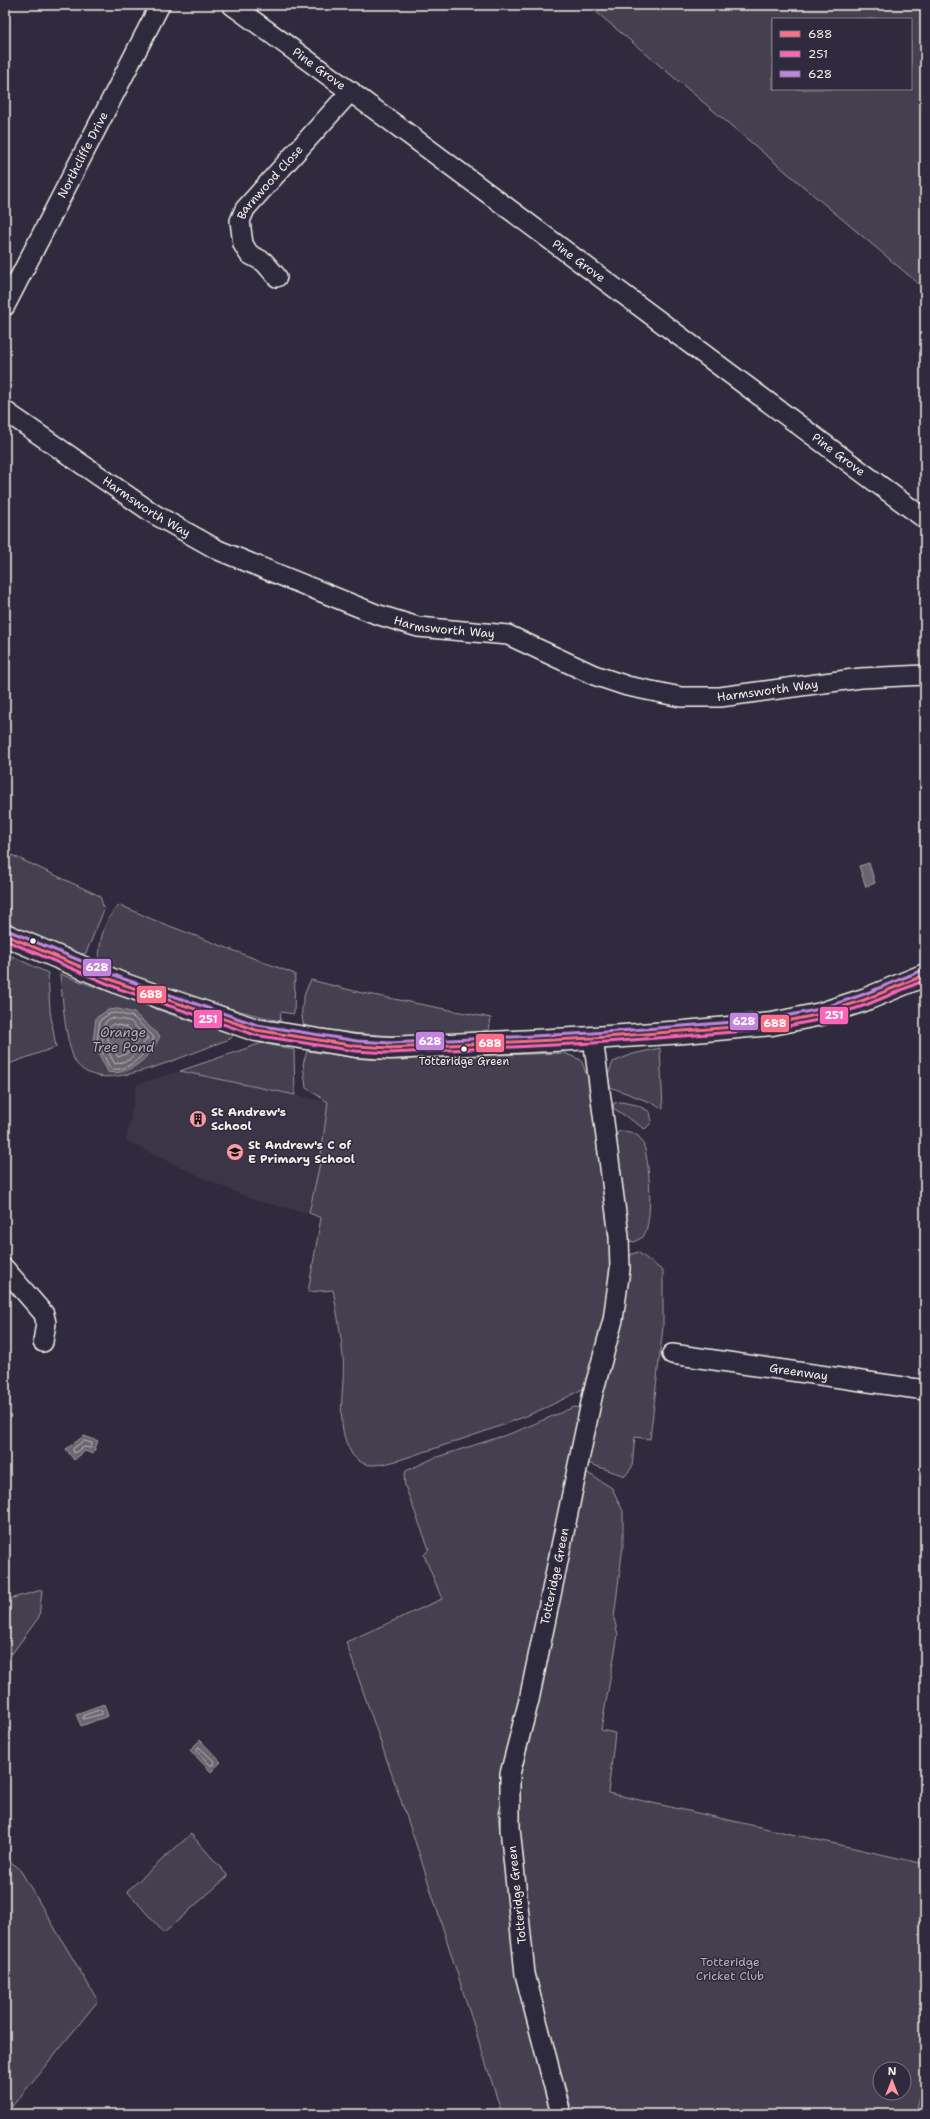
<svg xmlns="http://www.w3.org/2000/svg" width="930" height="2119" viewBox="0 0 930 2119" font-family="'Shantell Sans',sans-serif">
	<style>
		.built { fill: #3b3647 }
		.green { fill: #454050; stroke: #9c989c; fill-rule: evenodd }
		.water { fill: #6a6670; stroke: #a19ea0 }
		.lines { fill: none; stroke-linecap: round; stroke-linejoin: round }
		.shore { stroke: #bdb9b8; stroke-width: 1 }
		.street-casing { stroke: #f4f1e8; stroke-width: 22 }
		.primary-casing { stroke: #f4f1e8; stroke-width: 25 }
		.street { stroke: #2f2a3d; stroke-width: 19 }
		.primary { stroke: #2f2a3d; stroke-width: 22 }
		.bus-1-casing { stroke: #2f2a3d; stroke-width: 6 }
		.bus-2-casing { stroke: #2f2a3d; stroke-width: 6 }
		.bus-3-casing { stroke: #2f2a3d; stroke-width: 6 }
		.bus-1 { stroke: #fb6d88; stroke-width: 3 }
		.bus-2 { stroke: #fa66b7; stroke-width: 3 }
		.bus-3 { stroke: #c483df; stroke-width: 3 }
		.bus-dot { fill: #f4f1e8; stroke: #2f2a3d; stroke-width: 1.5 }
		.labels { text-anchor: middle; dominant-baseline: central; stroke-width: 3; stroke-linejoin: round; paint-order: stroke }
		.bus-label { font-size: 11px; fill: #f4f1e8; stroke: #2f2a3d }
		.street-label { font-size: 12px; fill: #f4f1e8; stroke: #2f2a3d }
		.poi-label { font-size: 12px; font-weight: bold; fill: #f4f1e8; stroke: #2f2a3d; text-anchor: start }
		.park-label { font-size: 12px; fill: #b7b3b3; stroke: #2f2a3d }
		.water-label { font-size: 13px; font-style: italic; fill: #b6b2b2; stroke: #2f2a3d }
		.line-badge { stroke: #2f2a3d; stroke-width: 1.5 }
		.badge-label { font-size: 11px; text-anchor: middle; font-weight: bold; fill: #fff }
	</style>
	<rect width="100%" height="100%" fill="#2f2a3d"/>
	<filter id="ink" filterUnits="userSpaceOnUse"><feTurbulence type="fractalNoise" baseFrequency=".025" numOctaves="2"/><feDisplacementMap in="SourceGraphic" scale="8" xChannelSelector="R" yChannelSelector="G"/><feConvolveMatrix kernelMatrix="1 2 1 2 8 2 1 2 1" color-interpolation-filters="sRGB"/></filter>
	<g filter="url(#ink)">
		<!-- built -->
		<path class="built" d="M180 1071 328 1102 320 1163 309 1213 256 1201 205 1179 126 1141 137 1084Z"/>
		<!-- green -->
		<g class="green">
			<path d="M588 5H925V289ZM773 19H911V89H773Z"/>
			<path d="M5 852 100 896 104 910 86 953 82 954 38 938 5 921Z"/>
			<path d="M120 905 154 920 295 974 294 1014 281 1012 280 1021C218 1007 159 986 99 964 99 943 103 918 120 905Z"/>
			<path d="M5 953 48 973 50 1011 56 1047 6 1065Z"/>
			<path d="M60 974 181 1018 235 1033 230 1039C198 1050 130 1082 98 1076 88 1074 78 1068 74 1059 64 1035 63 999 60 974Z"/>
			<path d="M311 980 358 992 491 1018 489 1030C427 1040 365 1037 304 1026 299 1011 303 994 311 980Z"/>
			<path d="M262 1043 294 1050 295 1095 180 1071Z"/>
			<path d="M660 1048 663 1109 655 1104 610 1087 608 1075 613 1062 633 1054Z"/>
			<path d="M307 1051 365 1059 403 1060 433 1057 564 1053 581 1060 593 1091 611 1262 610 1301 584 1388C536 1416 483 1432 430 1450 412 1455 391 1465 372 1465 364 1465 356 1460 352 1454 333 1424 346 1388 343 1356 341 1334 337 1312 333 1290L308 1292 321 1218 309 1213 320 1163 328 1102 306 1088 303 1064Z"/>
			<path d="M621 1102 637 1105 650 1112 652 1122 645 1129 613 1108 614 1103Z"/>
			<path d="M620 1131C628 1131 638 1133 642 1141 650 1156 654 1222 643 1237 641 1238 637 1240 635 1242L629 1241 626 1236 616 1135Z"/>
			<path d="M638 1252 663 1271V1327L650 1439 635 1437 632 1467 625 1476 582 1461 628 1258 632 1254Z"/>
			<path d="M574 1407 581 1408 508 1758 498 1815 512 1939 556 2114H502L418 1850 346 1642 442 1599 424 1555 429 1549 405 1486 404 1477 406 1471 434 1458 515 1432Z"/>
			<path d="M581 1472H586L612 1488 623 1511V1546L614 1618 618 1635 601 1730 615 1733 608 1793 925 1864V2070L915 2114H598L583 2111 582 2114H571L570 2103 533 1974 515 1792ZM880 2069H904V2093H880Z"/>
			<path d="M42 1590 39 1617 5 1663V1602L9 1599Z"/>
			<path d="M191 1834 228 1876 164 1933 127 1891Z"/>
			<path d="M5 1858 19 1868 98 2001 6 2114Z"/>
		</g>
		<!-- water -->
		<g class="water">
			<path d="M869 863 875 883 866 887 859 866Z"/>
			<path d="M118 1009 134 1013 160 1036C151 1055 131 1077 108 1072L93 1042 96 1018 108 1010Z"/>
			<path d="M84 1436 98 1441 93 1454 85 1451 74 1460 66 1449Z"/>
			<path d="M104 1704 108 1716 81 1726 76 1714Z"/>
			<path d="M200 1740 221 1762 211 1772 190 1750Z"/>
		</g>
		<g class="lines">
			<!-- shore -->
			<g class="shore">
				<path d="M117 1013 133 1017 154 1037C149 1051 127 1075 110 1068L97 1042 100 1020 109 1014Z"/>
				<path d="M111 1018 130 1021 148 1038 129 1060 115 1064 102 1041 105 1023Z"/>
				<path d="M113 1024 127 1027 140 1038 126 1054 118 1057 108 1040 110 1027Z"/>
				<path d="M84 1441 92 1443 91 1448 84 1447 74 1453 73 1449Z"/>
				<path d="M100 1710 102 1711V1714L83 1719V1716Z"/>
				<path d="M199 1747 214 1761 213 1765H210L197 1751Z"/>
			</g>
			<!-- street casing -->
			<g class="street-casing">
				<g id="street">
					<path id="s1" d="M232 5 411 136 925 519"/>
					<path id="s2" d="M277 277 264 262 249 254 243 244 240 221 245 209 351 91"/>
					<path id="s3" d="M5 306 160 5"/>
					<path id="s4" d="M5 411 154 514 218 550 376 614 418 627 508 635 594 675 627 686 681 697H720L861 678 925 675"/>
					<path d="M5 1269 44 1314 46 1323 43 1342"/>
					<path id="s5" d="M672 1354 925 1390"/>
					<path id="s6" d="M561 2114 525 1974 510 1828V1774L529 1700 593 1393 613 1320 620 1269 619 1236 593 1038"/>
				</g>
			</g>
			<!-- primary casing -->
			<g class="primary-casing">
				<path id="primary" d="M5 935 122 984 256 1030 356 1046 390 1048 593 1038 684 1032 772 1024 821 1014 864 1000 925 975"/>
			</g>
			<!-- street -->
			<use href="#street" class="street"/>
			<!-- primary -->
			<use href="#primary" class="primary"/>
			<!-- bus-1 casing -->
			<g class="bus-1-casing">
				<path id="bus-1" d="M5 935 122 984 256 1030 356 1046 390 1048 593 1038 772 1024 821 1014 864 1000 925 975"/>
			</g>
			<!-- bus-2 casing -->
			<g class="bus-2-casing">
				<path id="bus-2" d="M5 940 120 989 255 1035 355 1051 390 1053 593 1043 772 1029 823 1019 866 1005 925 980"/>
			</g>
			<!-- bus-3 casing -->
			<g class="bus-3-casing">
				<path id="bus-3" d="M7 930 124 979 257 1025 357 1041 390 1043 593 1033 771 1019 820 1009 862 995 923 970"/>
			</g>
			<!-- bus-1 -->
			<use href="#bus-1" class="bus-1"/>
			<!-- bus-2 -->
			<use href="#bus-2" class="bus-2"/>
			<!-- bus-3 -->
			<use href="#bus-3" class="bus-3"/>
		</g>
	</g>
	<!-- icons -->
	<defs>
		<g id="building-disc" transform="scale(0.9)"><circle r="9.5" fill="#ff9aa2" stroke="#2f2a3d"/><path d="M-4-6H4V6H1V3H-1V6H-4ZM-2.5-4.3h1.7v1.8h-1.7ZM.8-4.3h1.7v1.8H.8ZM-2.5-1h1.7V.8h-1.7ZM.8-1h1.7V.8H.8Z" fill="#111"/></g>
		<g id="school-disc" transform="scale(0.9)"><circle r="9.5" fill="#ff9aa2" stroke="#2f2a3d"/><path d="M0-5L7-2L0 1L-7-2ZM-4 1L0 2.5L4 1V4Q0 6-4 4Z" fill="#111"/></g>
	</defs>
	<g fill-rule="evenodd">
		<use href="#building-disc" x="198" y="1119"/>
		<use href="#school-disc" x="235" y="1152"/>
	</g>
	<!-- markers -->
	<g class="bus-dot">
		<circle cx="33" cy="941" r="3.5"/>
		<circle cx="464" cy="1049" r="3.5"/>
	</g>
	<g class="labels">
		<!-- bus labels -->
		<g class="bus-label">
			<text x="464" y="1061">Totteridge Green</text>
		</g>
		<!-- street labels -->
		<g class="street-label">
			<text stroke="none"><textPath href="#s1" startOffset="108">Pine Grove</textPath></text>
			<text stroke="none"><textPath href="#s3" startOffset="170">Northcliffe Drive</textPath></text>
			<text stroke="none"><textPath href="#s2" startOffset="121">Barnwood Close</textPath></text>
			<text stroke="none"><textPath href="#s1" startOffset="431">Pine Grove</textPath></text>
			<text stroke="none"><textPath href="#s1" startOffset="755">Pine Grove</textPath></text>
			<text stroke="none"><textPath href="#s4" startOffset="171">Harmsworth Way</textPath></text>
			<text stroke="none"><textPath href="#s4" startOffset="495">Harmsworth Way</textPath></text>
			<text stroke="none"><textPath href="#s4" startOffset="831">Harmsworth Way</textPath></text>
			<text stroke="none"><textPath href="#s5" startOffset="128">Greenway</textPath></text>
			<text stroke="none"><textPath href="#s6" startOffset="548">Totteridge Green</textPath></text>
			<text transform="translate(517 1895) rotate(-96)">Totteridge Green</text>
		</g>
		<!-- poi labels -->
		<g class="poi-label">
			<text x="211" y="1112">St Andrew's<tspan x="211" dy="14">School</tspan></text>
			<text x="248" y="1145">St Andrew's C of<tspan x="248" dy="14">E Primary School</tspan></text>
		</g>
		<!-- park labels -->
		<g class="park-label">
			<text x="730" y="1962">Totteridge<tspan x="730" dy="14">Cricket Club</tspan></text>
		</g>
		<!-- water labels -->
		<g class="water-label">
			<text x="123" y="1032">Orange<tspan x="123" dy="15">Tree Pond</tspan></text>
		</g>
	</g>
	<g class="line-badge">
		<rect x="82" y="958" width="30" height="19" rx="4" fill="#c483df"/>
		<rect x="136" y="985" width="31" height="19" rx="4" fill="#fb6d88"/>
		<rect x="819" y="1006" width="30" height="19" rx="4" fill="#fa66b7"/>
		<rect x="193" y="1009" width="30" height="20" rx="4" fill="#fa66b7"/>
		<rect x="729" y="1012" width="30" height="19" rx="4" fill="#c483df"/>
		<rect x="760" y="1014" width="30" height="19" rx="4" fill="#fb6d88"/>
		<rect x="415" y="1031" width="30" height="20" rx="4" fill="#c483df"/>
		<rect x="475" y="1033" width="30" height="20" rx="4" fill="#fb6d88"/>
	</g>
	<g class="badge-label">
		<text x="97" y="971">628</text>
		<text x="151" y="998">688</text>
		<text x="834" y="1019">251</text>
		<text x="208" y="1023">251</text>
		<text x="744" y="1025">628</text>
		<text x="775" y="1027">688</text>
		<text x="430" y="1045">628</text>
		<text x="490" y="1047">688</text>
	</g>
	<!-- margin -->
	<rect width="930" height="2119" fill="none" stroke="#2f2a3d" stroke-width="20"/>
	<rect x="10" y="10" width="910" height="2099" fill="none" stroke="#f4f1e8" stroke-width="1.5" filter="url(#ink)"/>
	<!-- legend -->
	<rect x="772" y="18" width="140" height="72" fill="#2f2a3d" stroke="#7e7a81"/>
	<rect x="780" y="31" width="20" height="6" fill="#fb6d88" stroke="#7e7a81"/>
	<text x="808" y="38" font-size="12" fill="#f4f1e8">688</text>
	<rect x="780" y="51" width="20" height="6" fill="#fa66b7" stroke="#7e7a81"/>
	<text x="808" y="58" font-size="12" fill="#f4f1e8">251</text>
	<rect x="780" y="71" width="20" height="6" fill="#c483df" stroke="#7e7a81"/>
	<text x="808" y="78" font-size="12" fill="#f4f1e8">628</text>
	<!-- north arrow -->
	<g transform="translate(892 2081)"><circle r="19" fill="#2f2a3d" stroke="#7e7a81"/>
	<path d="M0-3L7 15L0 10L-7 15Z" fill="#ff9aa2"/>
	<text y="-6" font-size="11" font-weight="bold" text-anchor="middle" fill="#f4f1e8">N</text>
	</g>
</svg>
